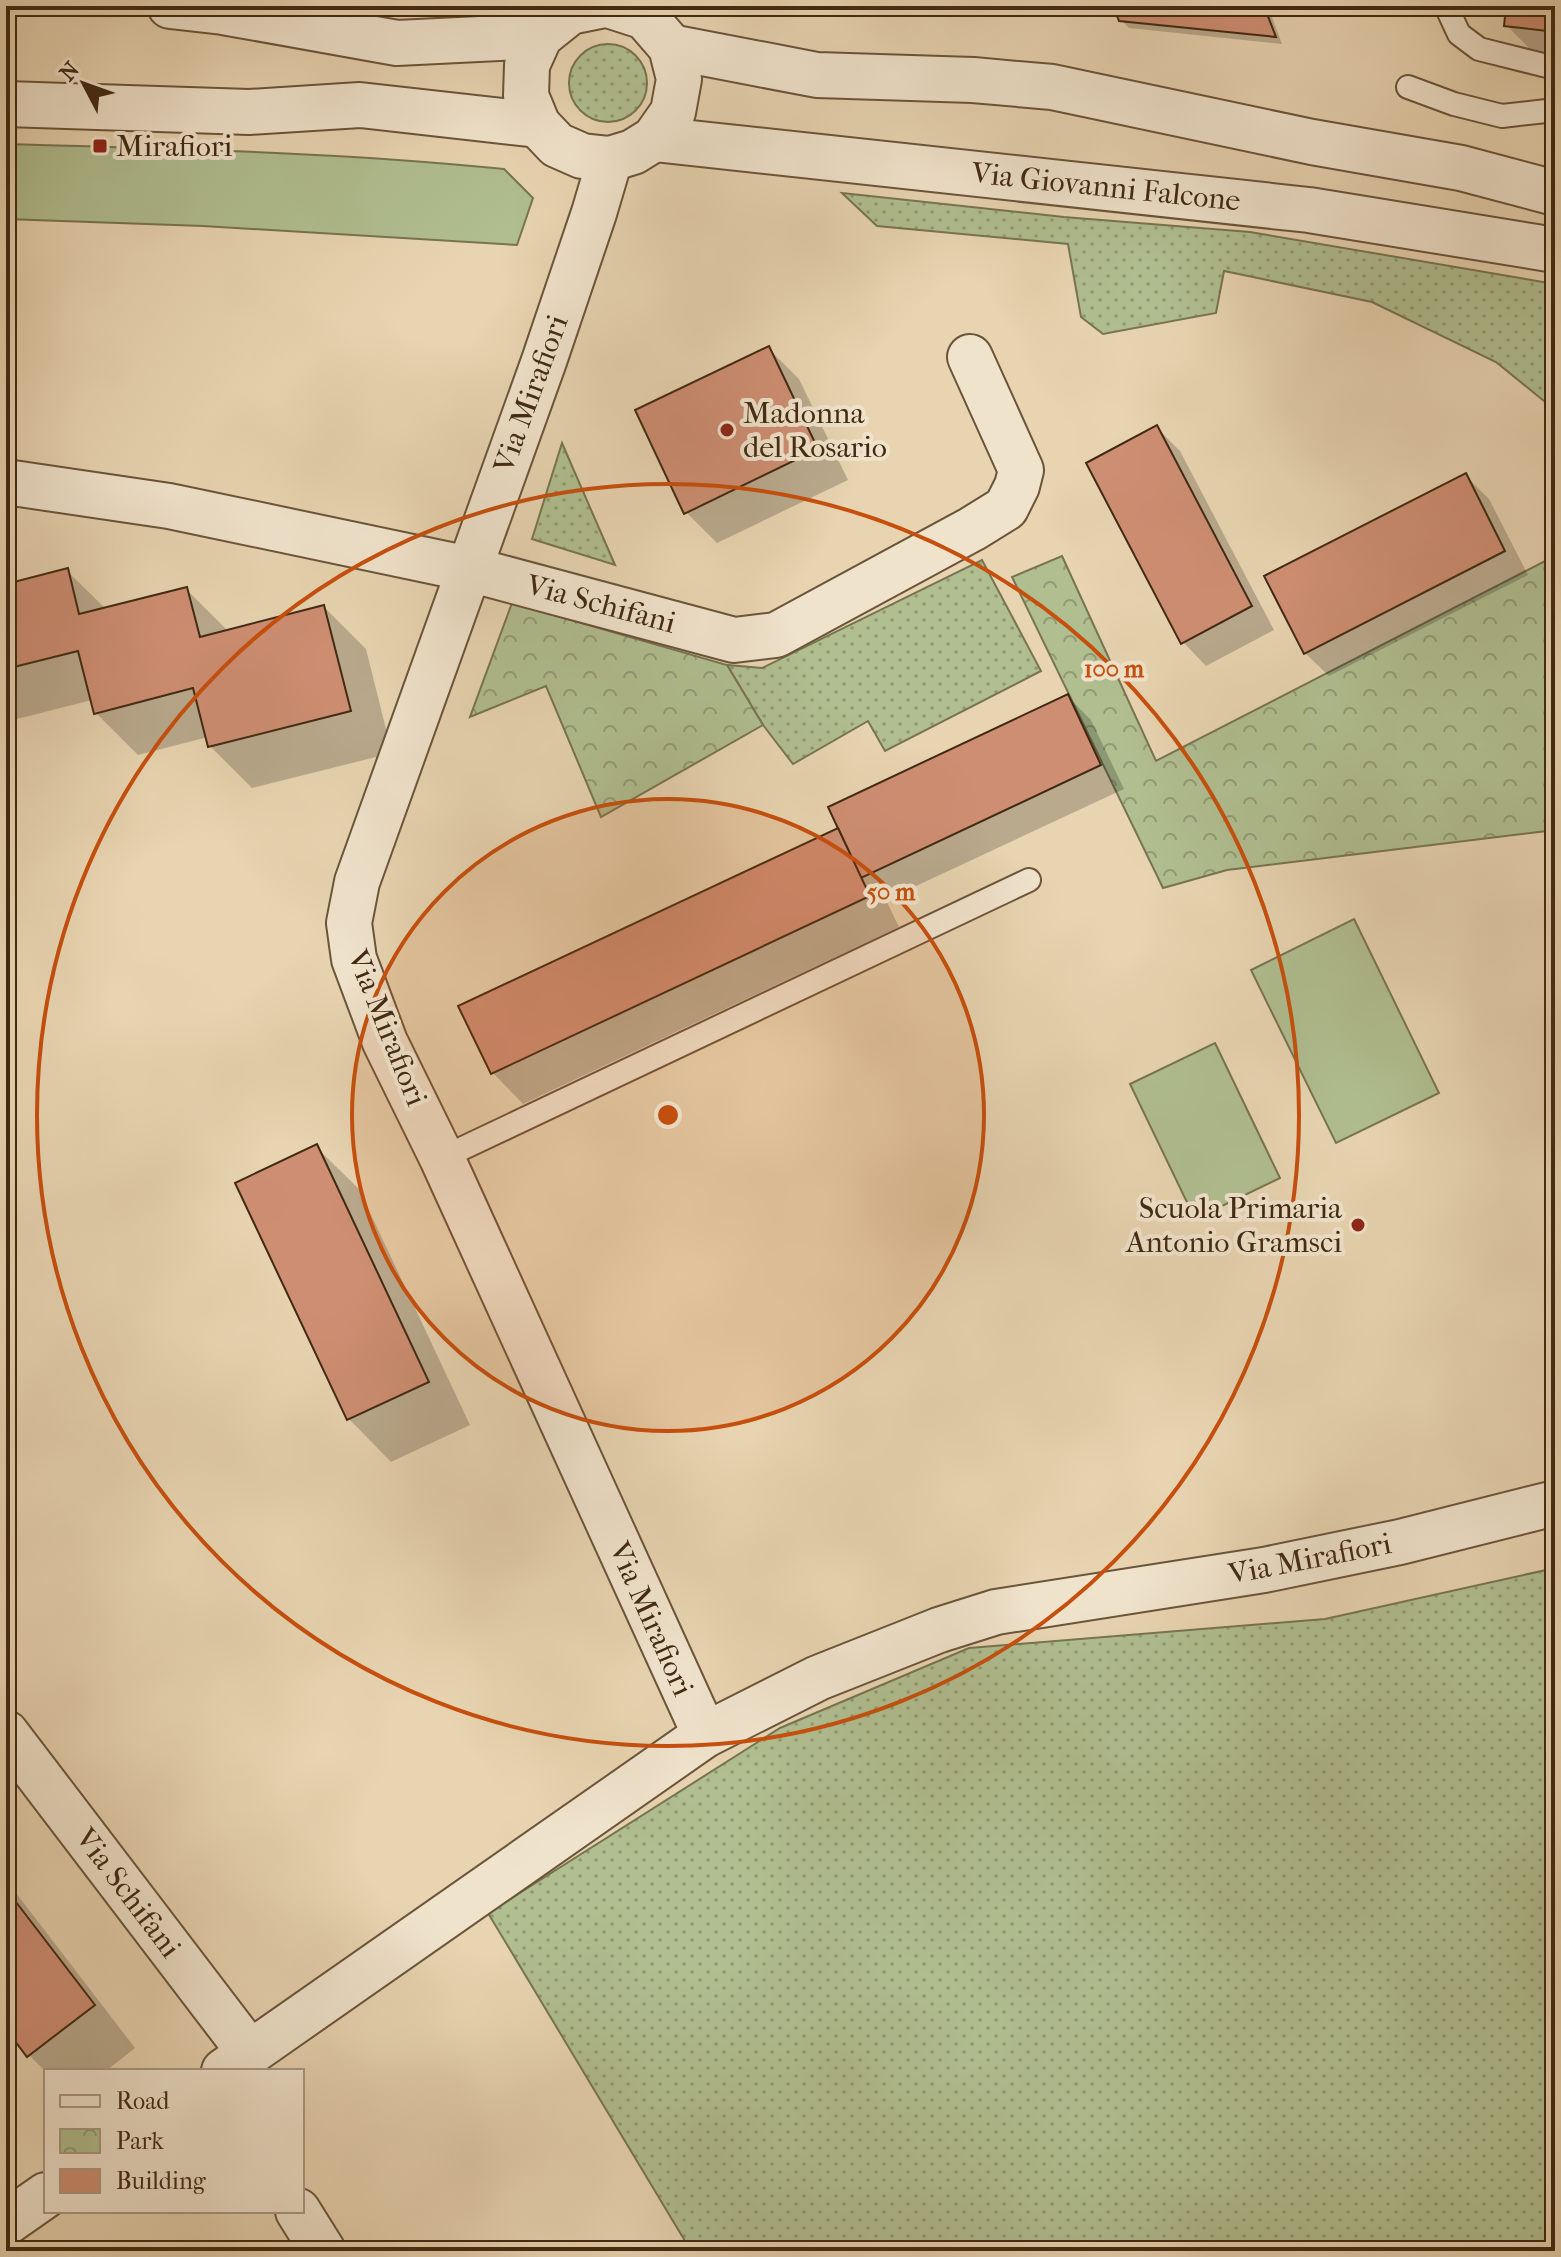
<svg xmlns="http://www.w3.org/2000/svg" width="1561" height="2257" viewBox="0 0 1561 2257" font-family="'IM FELL French Canon',serif">
	<style>
		.grass { fill: url(#grass-dots); stroke: #787451; stroke-width: 2 }
		.park { fill: url(#park-crowns); stroke: #787451; stroke-width: 2 }
		.garden { fill: #b0be90; stroke: #787451; stroke-width: 2 }
		.shadow { fill: #0003 }
		.building { fill: #ce8e73; stroke: #412912; stroke-width: 2 }
		.lines { fill: none; stroke-linecap: round; stroke-linejoin: round }
		.service-casing { stroke: #6b543a; stroke-width: 26 }
		.minor-casing { stroke: #6b543a; stroke-width: 48 }
		.tertiary-casing { stroke: #6b543a; stroke-width: 48 }
		.service { stroke: #f0e3cc; stroke-width: 22 }
		.minor { stroke: #f0e3cc; stroke-width: 44 }
		.tertiary { stroke: #f0e3cc; stroke-width: 44 }
		.ring { fill: none; stroke: #c74f0d; stroke-width: 4 }
		.poi-dot { fill: #8f2418; stroke: #f0e3cc; stroke-width: 3 }
		.labels { text-anchor: middle; dominant-baseline: central; stroke-width: 8; stroke-linejoin: round; paint-order: stroke }
		.poi-label { font-size: 30px; fill: #412912; stroke: #f0e3cc; text-anchor: start }
		.street-label { font-size: 30px; fill: #412912; stroke: #f0e3cc }
		.centre { fill: #c74f0d; stroke: #f0e3cc; stroke-width: 4 }
		.ring-label { font-size: 24px; text-anchor: middle; font-weight: bold; fill: #c74f0d; stroke: #f0e3cc; stroke-width: 8; stroke-linejoin: round; paint-order: stroke }
	</style>
	<defs>
		<pattern id="grass-dots" width="8" height="8" patternUnits="userSpaceOnUse" patternTransform="scale(2)"><rect width="8" height="8" fill="#b0be90"/><path d="M2 2h.1M6 6h.1" fill="none" stroke="#919a74" stroke-width="1.8" stroke-linecap="round"/></pattern>
		<pattern id="park-crowns" width="20" height="18" patternUnits="userSpaceOnUse" patternTransform="scale(2)"><rect width="20" height="18" fill="#b0be90"/><path d="M2 6a3 3 0 1 1 6 0M12 15a3 3 0 1 1 6 0" fill="none" stroke="#919a74"/></pattern>
	</defs>
	<rect width="100%" height="100%" fill="#e8d4b1"/>
	<filter id="stains"><feTurbulence type="fractalNoise" baseFrequency=".0025" numOctaves="4"/><feColorMatrix values="0 0 0 0 .2 0 0 0 0 .09 0 0 0 0 .02 0 0 0 .5 -.17"/></filter>
	<radialGradient id="worn" r=".72"><stop offset=".6" stop-color="#630" stop-opacity="0"/><stop offset="1" stop-color="#630" stop-opacity=".3"/></radialGradient>
	<!-- grass -->
	<g class="grass">
		<circle cx="608" cy="83" r="39"/>
		<path d="M842 193 1064 217 1250 232 1555 284V410L1496 362 1372 302 1224 271 1216 313 1103 334 1081 317 1068 244 877 226Z"/>
		<path d="M562 443 615 565 532 539Z"/>
		<path d="M982 560 1041 671 885 751 868 721 793 764 763 725 727 665 762 668Z"/>
		<path d="M1555 1568V2251H691L488 1913 780 1728 969 1648 1325 1619Z"/>
	</g>
	<!-- park -->
	<g class="park">
		<path d="M1062 556 1156 761 1555 556V830L1227 870 1163 888 1012 577Z"/>
		<path d="M512 603 727 665 763 725 601 817 546 686 470 717Z"/>
	</g>
	<!-- garden -->
	<g class="garden">
		<path d="M6 144C172 149 338 152 504 169L533 198 517 245 203 226 6 219Z"/>
		<path d="M1354 919 1439 1093 1336 1143 1251 970Z"/>
		<path d="M1215 1043 1280 1178 1195 1219 1130 1084Z"/>
	</g>
	<!-- shadow -->
	<g class="shadow">
		<path d="M1116 6H1268L1282 44 1129 28 1121 20Z"/>
		<path d="M1508 6H1555V58L1537 56 1506 25Z"/>
		<path d="M768 348 799 379 848 480 717 543 686 512Z"/>
		<path d="M1157 428 1180 451 1274 630 1206 666 1183 642Z"/>
		<path d="M1466 476 1489 499 1528 575 1329 676 1305 653Z"/>
		<path d="M67 571 106 609 186 589 229 632 324 607 366 649 392 753 252 788 210 746 208 737 138 755 96 713 92 700 17 719 6 709V586Z"/>
		<path d="M1068 697 1091 720 1124 789 886 900 899 927 523 1104 493 1073 840 829Z"/>
		<path d="M316 1147 359 1189 470 1425 391 1462 349 1419 238 1184Z"/>
		<path d="M6 1880 135 2048 106 2071 46 2072 29 2055 6 2025Z"/>
	</g>
	<!-- building -->
	<g class="building">
		<path d="M1113 6H1264L1276 37 1119 21Z"/>
		<path d="M1506 6H1555V32L1504 26Z"/>
		<path d="M769 346 818 449 684 514 635 410Z"/>
		<path d="M1157 425 1252 606 1181 644 1086 463Z"/>
		<path d="M1466 473 1505 551 1304 654 1264 576Z"/>
		<path d="M68 568 79 614 187 587 200 637 324 605 351 711 208 747 193 688 94 714 78 651 6 669V584Z"/>
		<path d="M1068 694 1101 765 861 878 828 807Z"/>
		<path d="M838 828 870 896 491 1074 458 1006Z"/>
		<path d="M317 1144 429 1382 347 1420 235 1183Z"/>
		<path d="M6 1889 95 2005 27 2057 6 2029Z"/>
	</g>
	<g class="lines">
		<!-- service casing -->
		<g class="service-casing">
			<g id="service">
				<path d="M1446 6 1459 34 1479 49 1555 68"/>
				<path d="M1408 87 1454 104 1502 116 1555 110"/>
				<path d="M442 1158 1029 880"/>
			</g>
		</g>
		<!-- minor casing -->
		<g class="minor-casing">
			<g id="minor">
				<path d="M610 159 594 213 544 361 357 882 349 923 354 959 385 1042 442 1158 705 1735"/>
				<path d="M6 482 169 506 469 569 734 640 776 635 972 529 1006 508 1017 486 1021 470 970 357"/>
				<path d="M6 1733 250 2053"/>
				<path d="M224 2071 705 1735 818 1678 939 1630 996 1612 1264 1570 1400 1542 1555 1503"/>
				<path d="M298 2211 323 2251"/>
				<path d="M6 2223 46 2195"/>
			</g>
		</g>
		<!-- tertiary casing -->
		<g class="tertiary-casing">
			<g id="tertiary">
				<path d="M170 6 223 12 397 43 540 36"/>
				<path d="M600 6 570 12 540 36 527 65 526 96 538 125 557 145 582 156 610 159 633 152 654 139 673 112 679 79 671 47 645 17 611 6"/>
				<path d="M671 47 817 75 973 80 1052 87 1312 142 1461 168 1555 193"/>
				<path d="M6 104 249 112 360 105 538 125"/>
				<path d="M654 139 1309 210 1555 250"/>
			</g>
		</g>
		<!-- service -->
		<use href="#service" class="service"/>
		<!-- minor -->
		<use href="#minor" class="minor"/>
		<!-- tertiary -->
		<use href="#tertiary" class="tertiary"/>
	</g>
	<!-- distance rings -->
	<circle cx="668" cy="1115" r="316" fill="#c74f0d" fill-opacity=".12"/>
	<g class="ring">
		<circle cx="668" cy="1115" r="316"/>
		<circle cx="668" cy="1115" r="631"/>
	</g>
	<!-- markers -->
	<g class="poi-dot">
		<rect x="92" y="138" width="16" height="16" rx="4"/>
		<circle cx="727" cy="430" r="8"/>
		<circle cx="1358" cy="1225" r="8"/>
	</g>
	<g class="labels">
		<!-- poi labels -->
		<g class="poi-label">
			<text x="116" y="146">Mirafiori</text>
			<text x="743" y="413">Madonna<tspan x="743" dy="34">del Rosario</tspan></text>
			<text x="1342" y="1208" text-anchor="end">Scuola Primaria<tspan x="1342" dy="34">Antonio Gramsci</tspan></text>
		</g>
		<!-- street labels -->
		<g class="street-label">
			<text transform="translate(1106 187) rotate(6)">Via Giovanni Falcone</text>
			<text transform="translate(531 394) rotate(-70)">Via Mirafiori</text>
			<text transform="translate(601 604) rotate(15)">Via Schifani</text>
			<text transform="translate(387 1028) rotate(68)">Via Mirafiori</text>
			<text transform="translate(1310 1559) rotate(-11)">Via Mirafiori</text>
			<text transform="translate(651 1619) rotate(66)">Via Mirafiori</text>
			<text transform="translate(128 1893) rotate(53)">Via Schifani</text>
		</g>
	</g>
	<circle cx="668" cy="1115" r="12" class="centre"/>
	<g class="ring-label">
		<text x="1114" y="677">100 m</text>
		<text x="891" y="900">50 m</text>
	</g>
	<!-- margin -->
	<rect width="1561" height="2257" fill="none" stroke="#e8d4b1" stroke-width="32"/>
	<rect x="8" y="8" width="1545" height="2241" fill="none" stroke="#412912" stroke-width="4"/>
	<rect x="16" y="16" width="1529" height="2225" fill="none" stroke="#412912" stroke-width="2"/>
	<!-- legend -->
	<rect x="44" y="2069" width="260" height="144" fill="#f0e3cc" stroke="#aa9982" stroke-width="2"/>
	<rect x="60" y="2095" width="40" height="12" fill="#f0e3cc" stroke="#aa9982" stroke-width="2"/>
	<text x="116" y="2109" font-size="24" fill="#412912">Road</text>
	<rect x="60" y="2129" width="40" height="24" fill="url(#park-crowns)" stroke="#aa9982" stroke-width="2"/>
	<text x="116" y="2149" font-size="24" fill="#412912">Park</text>
	<rect x="60" y="2169" width="40" height="24" fill="#ce8e73" stroke="#aa9982" stroke-width="2"/>
	<text x="116" y="2189" font-size="24" fill="#412912">Building</text>
	<!-- north arrow -->
	<g transform="translate(84 84) rotate(311)" stroke="#f0e3cc" stroke-width="6" paint-order="stroke">
	<path d="M0-6L14 30L0 20L-14 30Z" fill="#412912"/>
	<text y="-12" font-size="22" font-weight="bold" text-anchor="middle" fill="#412912">N</text>
	</g>
	<rect width="100%" height="100%" filter="url(#stains)"/>
	<rect width="100%" height="100%" fill="url(#worn)"/>
</svg>
